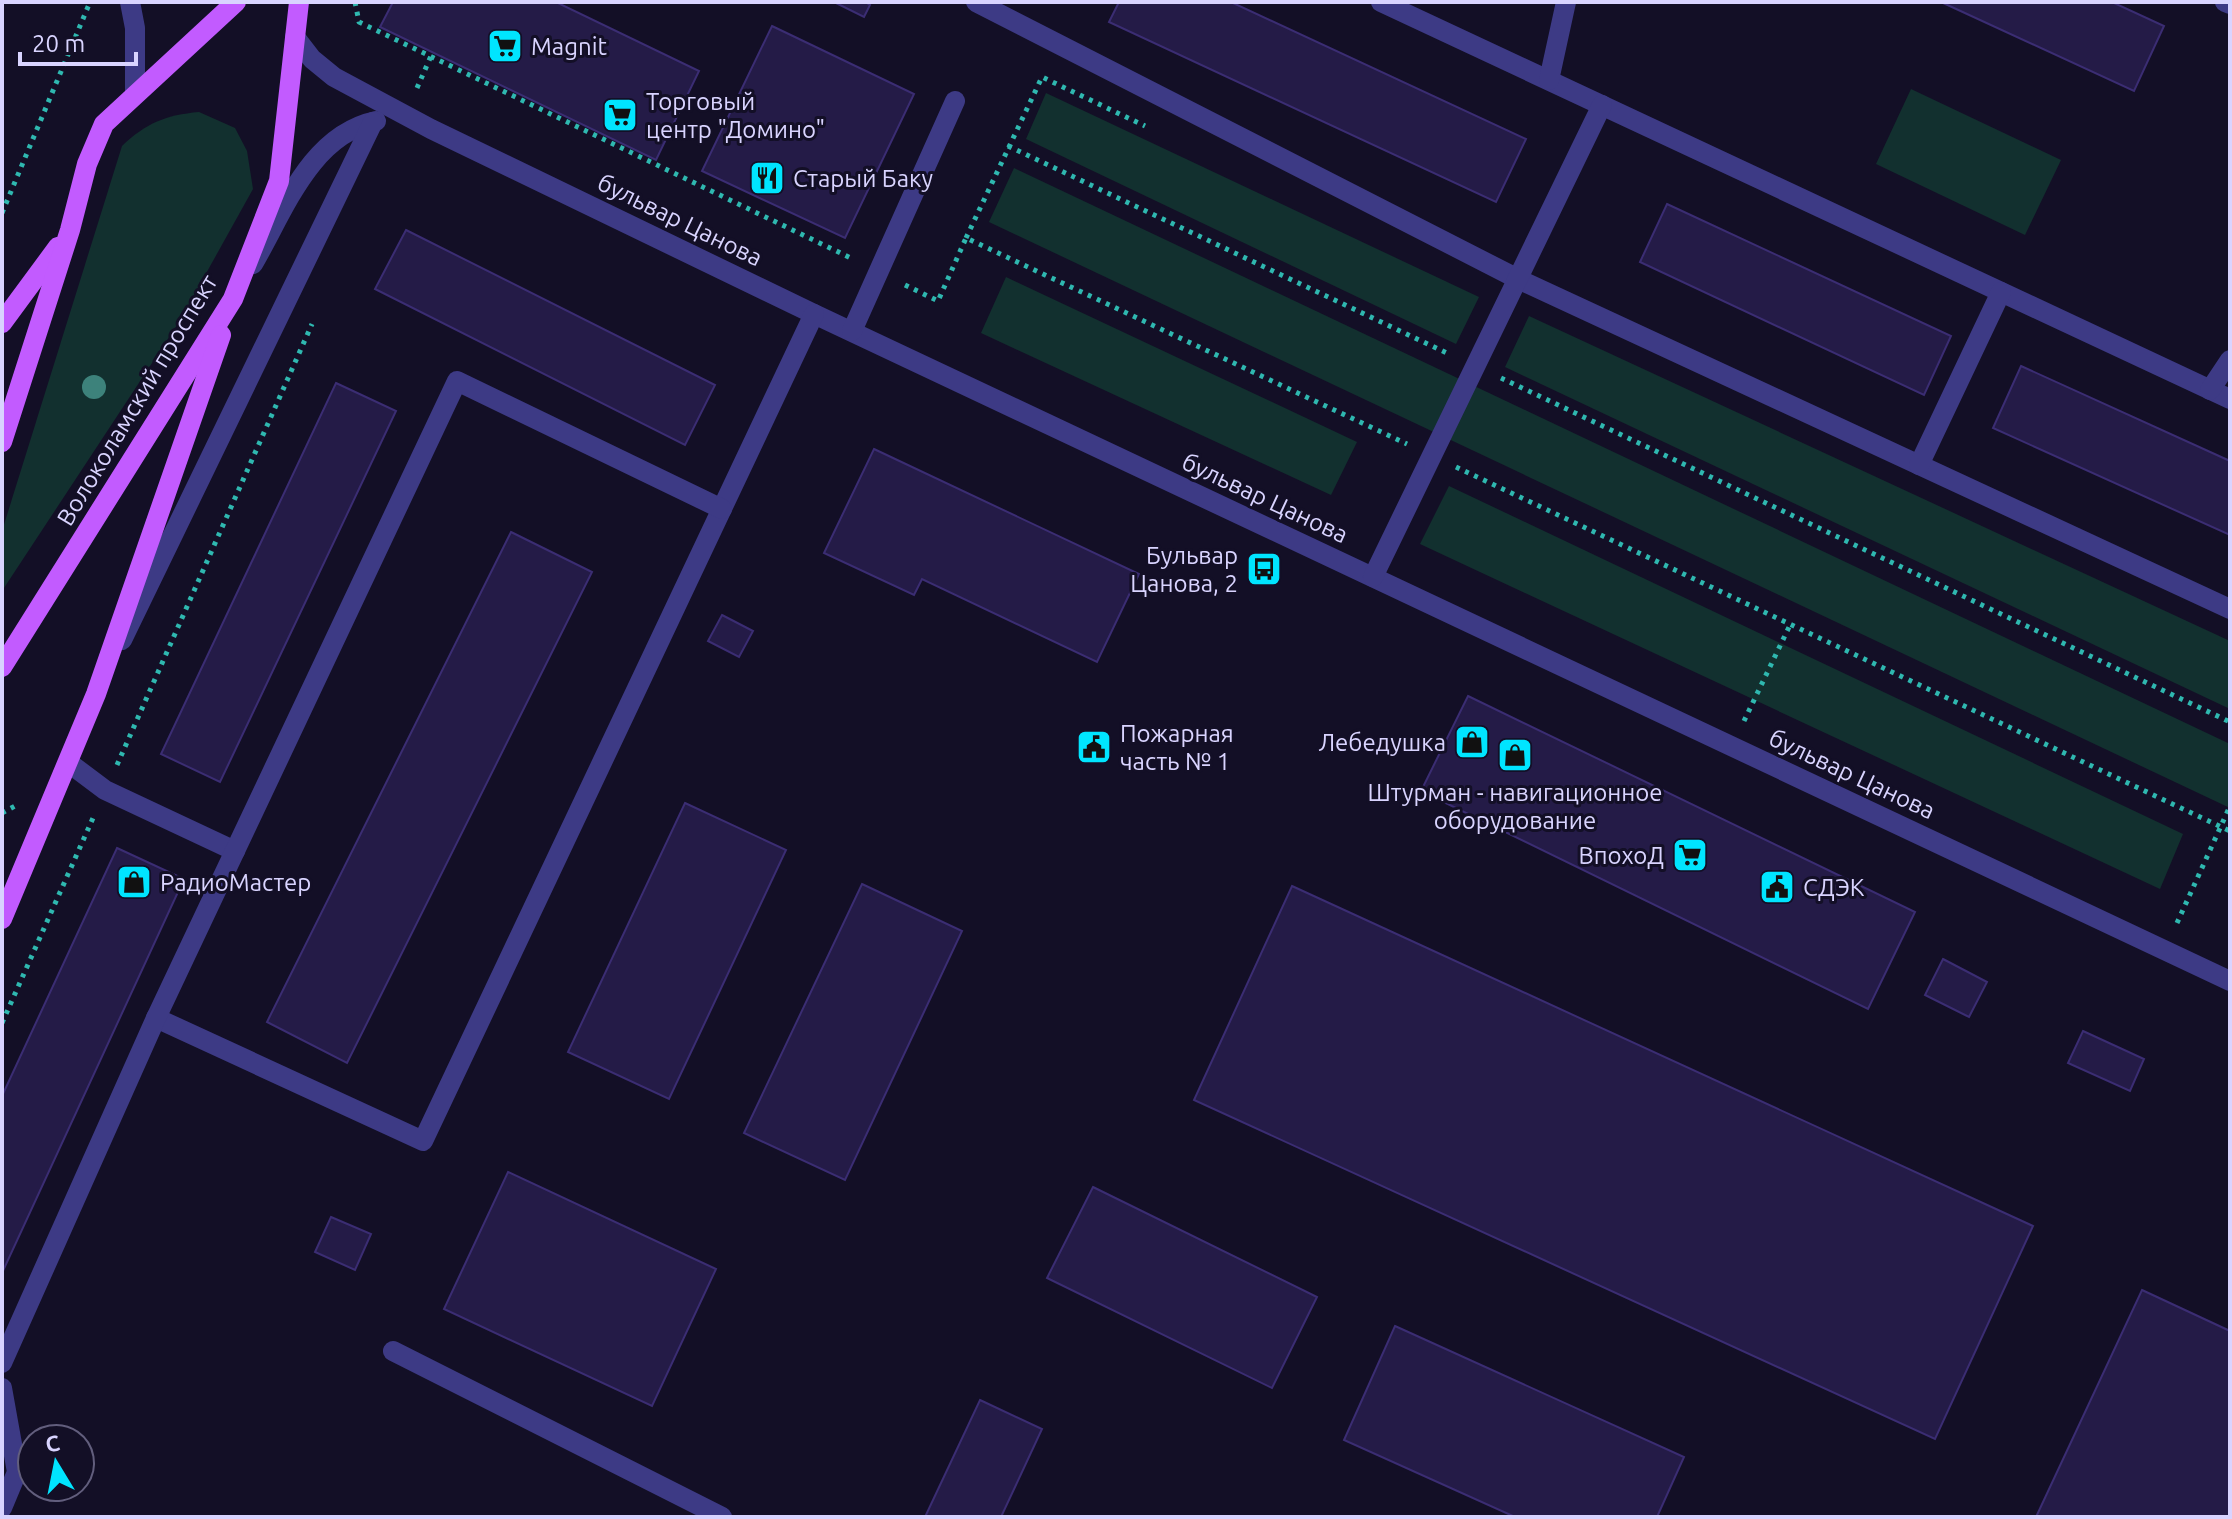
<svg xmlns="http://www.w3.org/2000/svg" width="2232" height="1519" viewBox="0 0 2232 1519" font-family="Ubuntu,sans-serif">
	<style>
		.green { fill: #12302f }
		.building { fill: #241b47; stroke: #3b2d73; stroke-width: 2 }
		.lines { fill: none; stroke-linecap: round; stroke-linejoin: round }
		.path { stroke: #2fb8b0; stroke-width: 5; stroke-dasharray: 4 6; stroke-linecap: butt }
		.minor { stroke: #3d3a85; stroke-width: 20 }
		.major { stroke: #c25bff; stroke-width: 20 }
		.tree { fill: #3d827b }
		.labels { text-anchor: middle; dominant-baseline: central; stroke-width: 6; stroke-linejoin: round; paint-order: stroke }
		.poi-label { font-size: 24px; fill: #d9d4ff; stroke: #130f26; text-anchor: start }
		.street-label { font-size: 24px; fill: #d9d4ff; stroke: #130f26 }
	</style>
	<rect width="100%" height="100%" fill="#130f26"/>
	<!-- green -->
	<g class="green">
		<path d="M1911 89 2061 160 2025 235 1876 164Z"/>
		<path d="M1046 93 1479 297 1456 344 1026 139Z"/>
		<path d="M199 112 235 128 247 151 253 189 179 322 2 591V531L122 146C146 123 166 115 199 112Z"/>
		<path d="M1014 168 2230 744V808L989 222Z"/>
		<path d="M1006 277 1357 442 1331 495 981 333Z"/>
		<path d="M1529 316 2230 641V709L1505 367Z"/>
		<path d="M1449 486 2183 834 2160 889 1420 544Z"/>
	</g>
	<!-- building -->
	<g class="building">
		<path d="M393 2H556L699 71 656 160 380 27Z"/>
		<path d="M834 2H865L870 5 864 17Z"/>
		<path d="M1119 2H1231L1526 139 1496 202 1109 22Z"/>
		<path d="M1941 2H2112L2164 26 2134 91Z"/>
		<path d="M772 26 914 94 845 238 702 171Z"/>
		<path d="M1667 204 1951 336 1924 395 1640 262Z"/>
		<path d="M406 230 715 385 685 445 375 289Z"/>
		<path d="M2021 366 2230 461V535L1993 428Z"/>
		<path d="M336 383 396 411 220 782 161 754Z"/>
		<path d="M874 449 1139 574 1097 662 922 579 914 595 824 553Z"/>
		<path d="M511 532 592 572 347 1063 267 1022Z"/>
		<path d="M722 615 753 631 739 657 708 641Z"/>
		<path d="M1468 696 1915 912 1868 1009 1421 791Z"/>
		<path d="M685 803 786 850 669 1099 568 1052Z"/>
		<path d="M117 848 184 879 2 1273V1096Z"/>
		<path d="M862 884 962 931 845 1180 744 1133Z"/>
		<path d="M1292 886 2033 1226 1935 1439 1194 1100Z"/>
		<path d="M1943 959 1987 982 1969 1017 1925 995Z"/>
		<path d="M2083 1031 2144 1059 2130 1091 2068 1063Z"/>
		<path d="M508 1172 716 1269 652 1406 444 1309Z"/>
		<path d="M1093 1187 1317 1297 1272 1388 1047 1278Z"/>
		<path d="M331 1217 371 1234 355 1270 315 1252Z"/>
		<path d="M2142 1290 2230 1331V1517H2036Z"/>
		<path d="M1395 1326 1684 1457 1657 1517H1515L1344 1440Z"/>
		<path d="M980 1400 1042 1429 1001 1517H925Z"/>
	</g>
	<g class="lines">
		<!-- path -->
		<g class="path">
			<path d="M355 2 359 22 853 259"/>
			<path d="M417 88 431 56"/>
			<path d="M1008 146 1449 354"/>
			<path d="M2 213 90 2"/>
			<path d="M966 238 1042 77 1145 126"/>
			<path d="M905 285 938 301 966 238 1407 444"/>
			<path d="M1501 378 2230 722"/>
			<path d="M1456 467 2230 831"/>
			<path d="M1744 721 1790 625"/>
			<path d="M117 765 312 324"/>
			<path d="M2 813 15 806"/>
			<path d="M2177 923 2230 806"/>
			<path d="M2 1023 93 818"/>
		</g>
		<!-- minor -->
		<g class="minor">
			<path d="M130 2 135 28V94"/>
			<path d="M976 2 1520 280 2230 609"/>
			<path d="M1381 2 2230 399"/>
			<path d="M2225 2 2230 4"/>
			<path d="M295 37 312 59 334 77 431 129 814 314 2230 981"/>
			<path d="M1549 80 1566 2"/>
			<path d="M253 264C284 211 310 135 376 121"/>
			<path d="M852 331 955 101"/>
			<path d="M2210 390 2230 360"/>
			<path d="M1919 465 2001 292"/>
			<path d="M1373 577 1602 105"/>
			<path d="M122 640 373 122"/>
			<path d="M69 763 105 790 235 851"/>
			<path d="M156 1018 423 1141 814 314"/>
			<path d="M393 1351 722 1517"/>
			<path d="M2 1363 156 1018 457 381 722 509"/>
			<path d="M2 1388 17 1472 2 1508"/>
		</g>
		<!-- major -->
		<g class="major">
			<path d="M2 323 58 247"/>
			<path d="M2 442 70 230 87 164 104 124 236 2"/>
			<path d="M2 667 233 299 279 181 299 2"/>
			<path d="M2 919 96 694 221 335"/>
		</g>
	</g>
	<!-- trees -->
	<circle class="tree" cx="94" cy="387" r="12"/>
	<!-- icons -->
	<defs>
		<g id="supermarket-square" transform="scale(1.8)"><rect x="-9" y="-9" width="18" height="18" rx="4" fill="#00e5ff" stroke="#130f26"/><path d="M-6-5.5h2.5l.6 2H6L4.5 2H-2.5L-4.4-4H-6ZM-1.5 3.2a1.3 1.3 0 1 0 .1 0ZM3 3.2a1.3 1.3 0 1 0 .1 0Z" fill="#111"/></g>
		<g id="restaurant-square" transform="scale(1.8)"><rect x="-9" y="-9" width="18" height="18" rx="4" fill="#00e5ff" stroke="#130f26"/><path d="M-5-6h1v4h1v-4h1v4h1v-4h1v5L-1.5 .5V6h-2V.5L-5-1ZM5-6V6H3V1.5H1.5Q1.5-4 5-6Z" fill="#111"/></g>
		<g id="bus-square" transform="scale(1.8)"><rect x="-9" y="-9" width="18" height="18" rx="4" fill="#00e5ff" stroke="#130f26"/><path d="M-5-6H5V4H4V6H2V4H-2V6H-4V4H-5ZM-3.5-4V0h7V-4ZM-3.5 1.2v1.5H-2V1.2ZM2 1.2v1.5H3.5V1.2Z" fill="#111"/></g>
		<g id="shop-square" transform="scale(1.8)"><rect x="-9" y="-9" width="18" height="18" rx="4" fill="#00e5ff" stroke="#130f26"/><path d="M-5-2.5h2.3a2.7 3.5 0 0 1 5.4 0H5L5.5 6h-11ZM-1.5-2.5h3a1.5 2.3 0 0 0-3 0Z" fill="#111"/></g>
		<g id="civic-square" transform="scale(1.8)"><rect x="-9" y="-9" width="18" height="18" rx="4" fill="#00e5ff" stroke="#130f26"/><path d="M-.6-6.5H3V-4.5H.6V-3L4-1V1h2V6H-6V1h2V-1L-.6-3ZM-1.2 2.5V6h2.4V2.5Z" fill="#111"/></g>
	</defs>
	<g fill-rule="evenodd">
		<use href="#supermarket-square" x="505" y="46"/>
		<use href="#supermarket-square" x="620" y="115"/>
		<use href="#restaurant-square" x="767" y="178"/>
		<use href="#bus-square" x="1264" y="569"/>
		<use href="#shop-square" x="1472" y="742"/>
		<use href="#civic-square" x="1094" y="747"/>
		<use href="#shop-square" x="1515" y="755"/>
		<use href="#supermarket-square" x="1690" y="855"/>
		<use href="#shop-square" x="134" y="882"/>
		<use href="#civic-square" x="1777" y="887"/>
	</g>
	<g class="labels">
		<!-- poi labels -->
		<g class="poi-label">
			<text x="531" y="46">Magnit</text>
			<text x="646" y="101">Торговый<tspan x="646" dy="28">центр "Домино"</tspan></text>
			<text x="793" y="178">Старый Баку</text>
			<text x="1238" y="555" text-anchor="end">Бульвар<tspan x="1238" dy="28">Цанова, 2</tspan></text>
			<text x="1120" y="733">Пожарная<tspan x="1120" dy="28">часть № 1</tspan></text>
			<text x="1446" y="742" text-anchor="end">Лебедушка</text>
			<text x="1515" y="792" text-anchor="middle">Штурман - навигационное<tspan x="1515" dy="28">оборудование</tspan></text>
			<text x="1664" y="855" text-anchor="end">ВпохоД</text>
			<text x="160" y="882">РадиоМастер</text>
			<text x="1803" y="887">СДЭК</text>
		</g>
		<!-- street labels -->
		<g class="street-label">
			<text transform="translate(680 220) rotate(26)">бульвар Цанова</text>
			<text transform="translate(137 400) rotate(-59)">Волоколамский проспект</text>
			<text transform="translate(1265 498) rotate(25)">бульвар Цанова</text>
			<text transform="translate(1852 774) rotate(25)">бульвар Цанова</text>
		</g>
	</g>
	<!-- border -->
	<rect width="2232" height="1519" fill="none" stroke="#d9d4ff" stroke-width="8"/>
	<!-- north arrow -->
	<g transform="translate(56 1463) rotate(350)"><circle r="38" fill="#130f26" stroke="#625e7d" stroke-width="2"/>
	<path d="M0-6L14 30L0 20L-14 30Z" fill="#00e5ff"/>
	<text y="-12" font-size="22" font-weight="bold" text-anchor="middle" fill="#d9d4ff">С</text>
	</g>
	<!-- scale -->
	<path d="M20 52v12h116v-12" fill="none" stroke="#d9d4ff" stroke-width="4"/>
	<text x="32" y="52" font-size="24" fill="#d9d4ff" stroke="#130f26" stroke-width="6" paint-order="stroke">20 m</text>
</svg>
